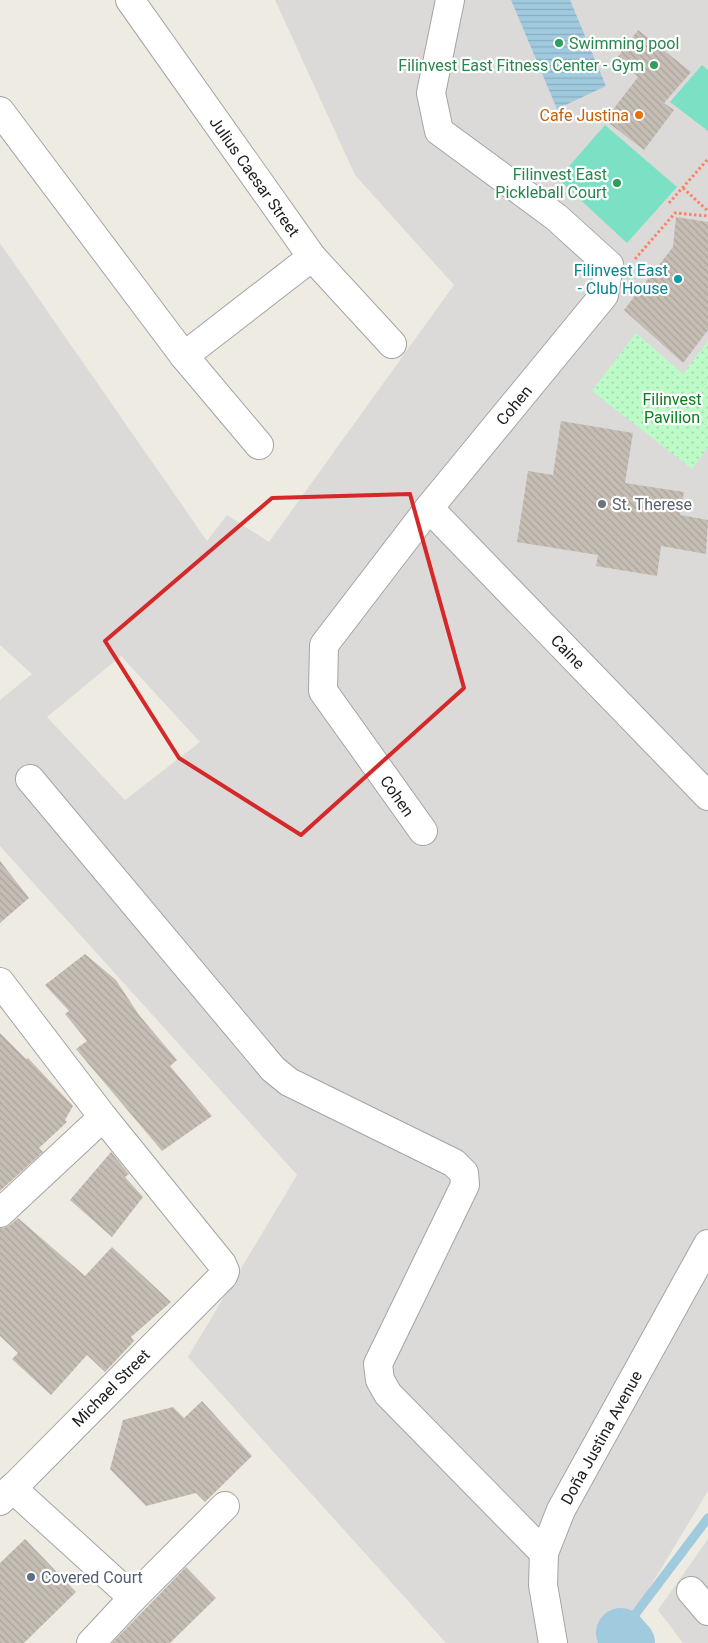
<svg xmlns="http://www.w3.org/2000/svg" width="708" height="1643" viewBox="0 0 708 1643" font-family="Roboto,sans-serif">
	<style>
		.residential { fill: #dbdad9; fill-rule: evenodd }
		.park { fill: url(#park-dots) }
		.pitch { fill: #7ce1c4 }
		.water { fill: url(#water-rules) }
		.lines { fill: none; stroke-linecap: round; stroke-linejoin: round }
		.stream { stroke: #a0cade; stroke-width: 9 }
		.river { stroke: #a0cade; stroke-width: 50 }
		.building { fill: url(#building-back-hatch) }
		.minor-casing { stroke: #a4a4a4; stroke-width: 30 }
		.path { stroke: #ff8262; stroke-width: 3; stroke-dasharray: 2.5 2.5; stroke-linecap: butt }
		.minor { stroke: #fff; stroke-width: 28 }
		.marked { fill: none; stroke: #d62828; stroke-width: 4; stroke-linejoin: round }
		.leisure-dot { fill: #2e9e5b; stroke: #fff; stroke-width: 2 }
		.food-dot { fill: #e8710a; stroke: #fff; stroke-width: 2 }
		.culture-dot { fill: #0f9aa8; stroke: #fff; stroke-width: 2 }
		.worship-dot { fill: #6b7280; stroke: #fff; stroke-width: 2 }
		.service-dot { fill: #5c6f8a; stroke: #fff; stroke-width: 2 }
		.labels { text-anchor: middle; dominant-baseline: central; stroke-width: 4.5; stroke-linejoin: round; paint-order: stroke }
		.leisure-label { font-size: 16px; fill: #27864d; stroke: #fff; text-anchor: end }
		.food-label { font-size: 16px; fill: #c56008; stroke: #fff; text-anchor: end }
		.street-label { font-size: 16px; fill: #1d1d1d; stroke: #fff }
		.culture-label { font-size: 16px; fill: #0d838f; stroke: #fff; text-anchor: end }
		.park-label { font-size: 16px; fill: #077e1d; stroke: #fff }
		.worship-label { font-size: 16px; fill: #5b616d; stroke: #fff; text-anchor: start }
		.service-label { font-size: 16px; fill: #4e5e75; stroke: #fff; text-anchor: start }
	</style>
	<defs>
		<pattern id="park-dots" width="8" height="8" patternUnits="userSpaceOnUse" patternTransform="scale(1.25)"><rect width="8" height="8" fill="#bcfbc7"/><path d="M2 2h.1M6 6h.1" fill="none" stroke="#a1d7aa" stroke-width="1.8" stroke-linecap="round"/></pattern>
		<pattern id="water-rules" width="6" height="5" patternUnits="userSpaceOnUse" patternTransform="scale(1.25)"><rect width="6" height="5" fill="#a0cade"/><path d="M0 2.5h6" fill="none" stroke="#89adbe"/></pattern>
		<pattern id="building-back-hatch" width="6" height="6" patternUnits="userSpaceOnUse" patternTransform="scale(1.25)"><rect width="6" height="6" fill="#c6beb5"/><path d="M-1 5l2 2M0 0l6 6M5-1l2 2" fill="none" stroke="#aaa39b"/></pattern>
	</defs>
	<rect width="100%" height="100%" fill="#eeebe2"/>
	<!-- residential -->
	<g class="residential">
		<path d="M275 0H708V1491L630 1620 627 1643H446L188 1357 297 1175 0 846V700L32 674 0 645V243L207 541 227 515 269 542 454 285 355 175ZM121 656 200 742 125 800 47 717Z"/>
		<path d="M708 1539V1643H683L658 1610Z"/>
	</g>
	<!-- park -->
	<path class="park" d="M636 333 683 374 708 341V447L692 469 592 391Z"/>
	<!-- pitch -->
	<g class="pitch">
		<path d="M702 65 708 70V131L670 102Z"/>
		<path d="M605 125 677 187 627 243 558 179Z"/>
	</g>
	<!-- water -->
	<path class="water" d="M511 0H570L606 86 557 109Z"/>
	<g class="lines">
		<!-- stream -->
		<path class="stream" d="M611 1643 621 1633 708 1518"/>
		<!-- river -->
		<path class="river" d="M621 1633 630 1643"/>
	</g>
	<!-- building -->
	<g class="building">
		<path d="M638 30 691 72 664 103 674 110 644 150 605 120 638 77 617 58Z"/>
		<path d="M676 217 708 222V330L683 363 624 310 673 247Z"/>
		<path d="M561 421 633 433 625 483 684 492 680 515 708 520 706 554 661 546 657 576 596 566 598 555 517 542 528 471 553 475Z"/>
		<path d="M0 861 29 898 0 923Z"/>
		<path d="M85 954 116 980 139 1015 177 1060 170 1066 212 1116 162 1151 76 1049 87 1041 65 1014 69 1011 45 985Z"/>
		<path d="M0 1033 26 1059 28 1058 73 1106 65 1120 67 1122 39 1148 43 1152 0 1191Z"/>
		<path d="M111 1152 129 1174 125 1177 143 1197 112 1237 70 1200Z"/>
		<path d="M18 1218 85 1276 112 1247 171 1302 131 1337 134 1341 105 1372 87 1355 51 1395 12 1359 18 1353 0 1336V1228H4L10 1225Z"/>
		<path d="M202 1401 252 1456 205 1502 196 1493 146 1506 110 1469 123 1420 173 1407 184 1418Z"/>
		<path d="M25 1539 76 1592 24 1643H0V1563Z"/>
		<path d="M186 1567 216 1598 170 1643H112Z"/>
	</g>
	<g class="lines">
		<!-- minor casing -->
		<g class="minor-casing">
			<g id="minor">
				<path id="s1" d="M130 0 312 257 392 344"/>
				<path d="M0 111 184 356 259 445"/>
				<path d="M184 356 312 257"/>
				<path id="s2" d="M429 508 708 796"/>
				<path d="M30 779 273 1069 289 1082 454 1163 464 1173 465 1185 378 1364 380 1380 388 1394 544 1553"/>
				<path id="s3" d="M423 831 323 691 324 645 429 508 604 295 609 265 556 217 439 131 431 93 450 0"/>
				<path d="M0 982 103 1117 222 1264 225 1271 223 1276 0 1501"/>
				<path d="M0 1213 103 1117"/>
				<path d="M12 1488 133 1598"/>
				<path d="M691 1591 708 1611"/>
				<path d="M91 1643 133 1598 225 1506"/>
				<path id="s4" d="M553 1643 543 1585 544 1553 561 1510 708 1244"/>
			</g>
		</g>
		<!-- path -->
		<g class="path">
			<path d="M683 188 708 211"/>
			<path d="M669 203 708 159"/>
			<path d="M635 259 675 213 708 216"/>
		</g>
		<!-- minor -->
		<use href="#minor" class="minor"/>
	</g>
	<!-- marked area -->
	<path class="marked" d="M410 494 464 688 301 835 179 758 105 641 272 498Z"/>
	<!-- markers -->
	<g class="leisure-dot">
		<circle cx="559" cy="43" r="5"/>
		<circle cx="654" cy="65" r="5"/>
		<circle cx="617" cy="183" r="5"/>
	</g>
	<circle class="food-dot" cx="639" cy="115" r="5"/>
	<circle class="culture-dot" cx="678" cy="279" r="5"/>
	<circle class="worship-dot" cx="602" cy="504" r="5"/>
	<circle class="service-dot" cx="31" cy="1577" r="5"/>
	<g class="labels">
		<!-- leisure labels -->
		<g class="leisure-label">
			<text x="569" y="43" text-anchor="start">Swimming pool</text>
			<text x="644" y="65">Filinvest East Fitness Center - Gym</text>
			<text x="607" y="174">Filinvest East<tspan x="607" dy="18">Pickleball Court</tspan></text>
		</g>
		<!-- food labels -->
		<g class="food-label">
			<text x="629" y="115">Cafe Justina</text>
		</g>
		<!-- street labels -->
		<g class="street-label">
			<text stroke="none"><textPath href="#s1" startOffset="216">Julius Caesar Street</textPath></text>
			<text stroke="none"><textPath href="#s3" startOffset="524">Cohen</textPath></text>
			<text stroke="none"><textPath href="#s2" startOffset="200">Caine</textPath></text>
			<text transform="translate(397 796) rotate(55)">Cohen</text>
			<text transform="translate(111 1388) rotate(-45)">Michael Street</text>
			<text stroke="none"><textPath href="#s4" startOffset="220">Doña Justina Avenue</textPath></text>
		</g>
		<!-- culture labels -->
		<g class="culture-label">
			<text x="668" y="270">Filinvest East<tspan x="668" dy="18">- Club House</tspan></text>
		</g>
		<!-- park labels -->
		<g class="park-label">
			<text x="672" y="399">Filinvest<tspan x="672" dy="18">Pavilion</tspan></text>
		</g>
		<!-- worship labels -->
		<g class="worship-label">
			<text x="612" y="504">St. Therese</text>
		</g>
		<!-- service labels -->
		<g class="service-label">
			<text x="41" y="1577">Covered Court</text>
		</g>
	</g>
</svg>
